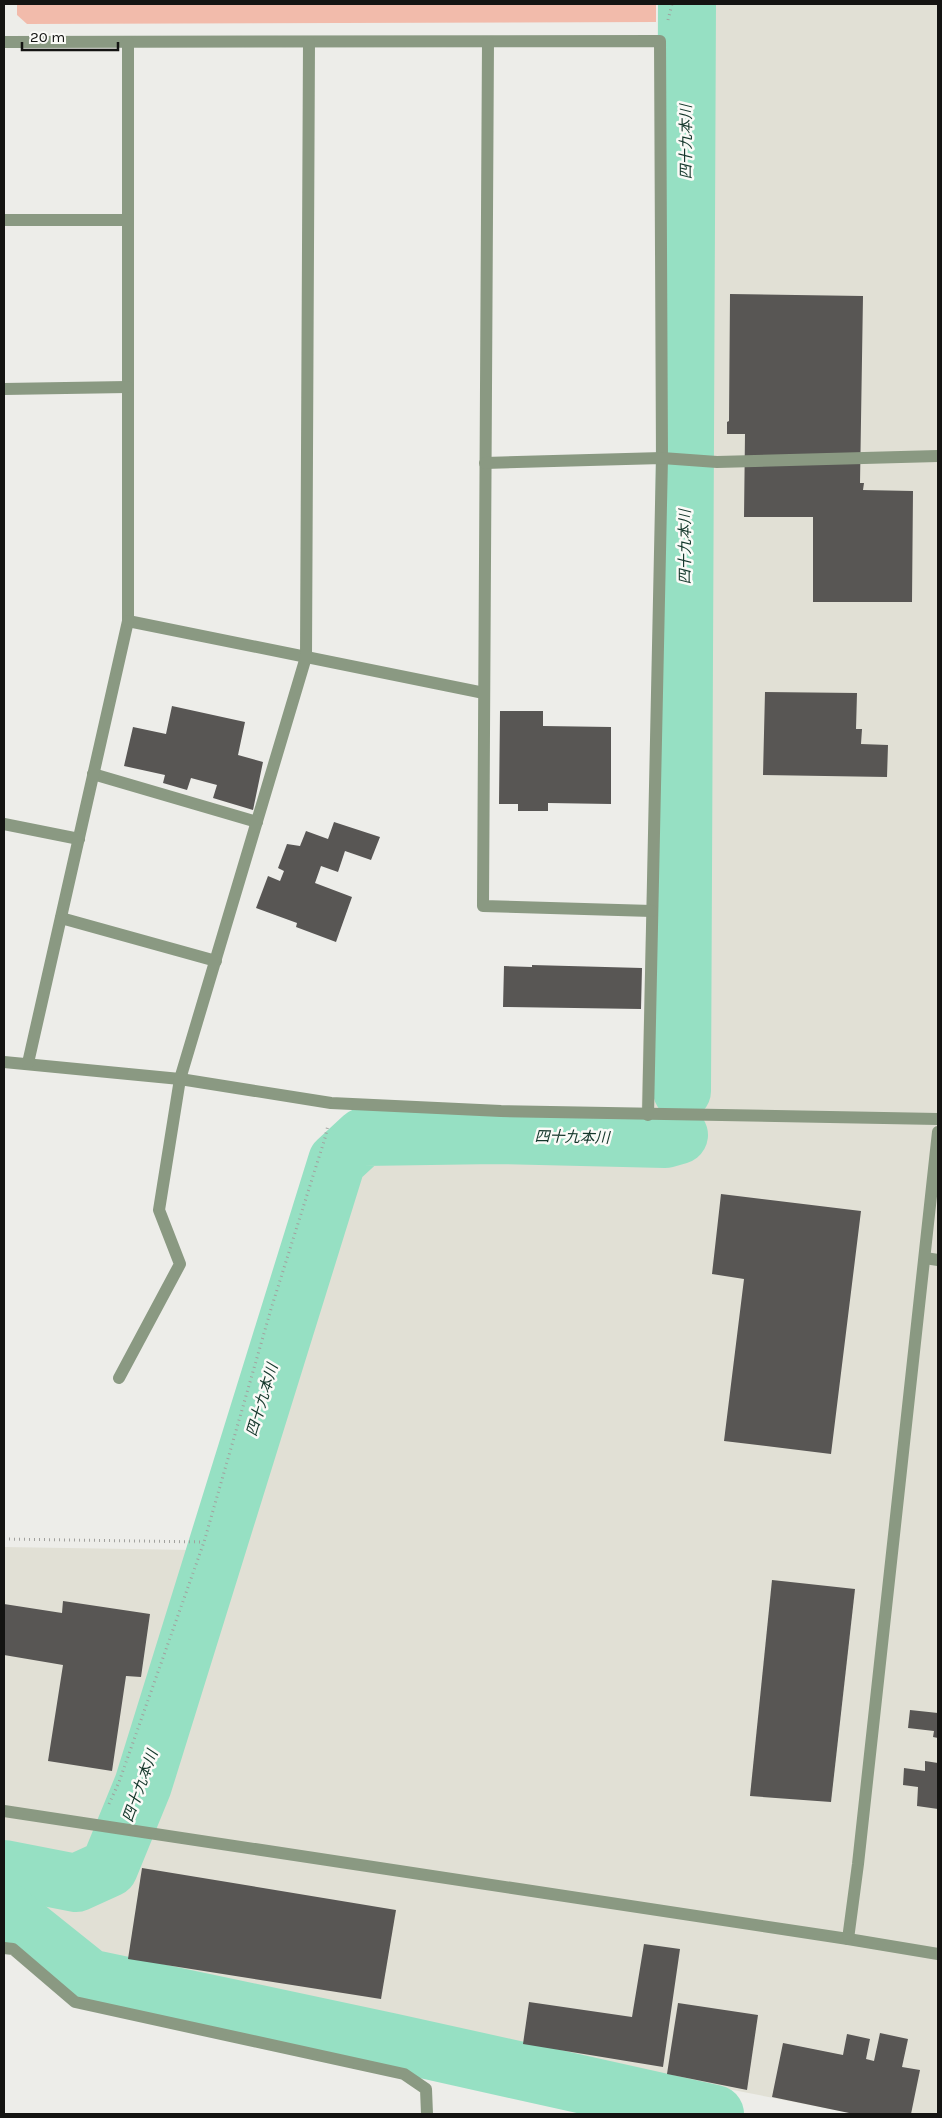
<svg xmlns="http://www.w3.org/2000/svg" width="942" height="2118" viewBox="0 0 942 2118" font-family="Karla,'Noto Sans JP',sans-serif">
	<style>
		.built { fill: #e1e0d5 }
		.green { fill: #f2bbab }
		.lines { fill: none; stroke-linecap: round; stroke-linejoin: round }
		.river { stroke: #96e0c3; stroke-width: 58 }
		.building { fill: #585654 }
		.path { stroke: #a1a19e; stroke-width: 3; stroke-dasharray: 1 4; stroke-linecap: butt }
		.minor { stroke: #8a9982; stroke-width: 12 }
		.labels { text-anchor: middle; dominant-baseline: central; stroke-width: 5; stroke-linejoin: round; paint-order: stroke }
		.water-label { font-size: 15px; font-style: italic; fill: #13362a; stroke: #fafaf7 }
	</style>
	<rect width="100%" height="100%" fill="#edede9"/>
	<!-- built -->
	<path class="built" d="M670 4H938V2114H856L97 1966 4 1895V1547L193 1550 334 1142 347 1130 370 1128 641 1126Z"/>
	<!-- green -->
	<path class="green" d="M17 4H656V22L27 24 17 15Z"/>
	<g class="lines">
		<!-- river -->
		<g class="river">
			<path d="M682 1091 687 4"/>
			<path d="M4 1869 76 1883 109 1868 143 1785 337 1161 363 1137 497 1135 665 1139 679 1135"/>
			<path d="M4 1910 89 1978 391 2042 715 2114"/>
		</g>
	</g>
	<!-- building -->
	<g class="building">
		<path d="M730 294 863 296 860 483H864L863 490 913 491 912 602H813V517H744L745 434H727V422L729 421Z"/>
		<path d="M765 692 857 693 856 729H862L861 744 888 745 887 777 763 775Z"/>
		<path d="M172 706 245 722 238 755 263 762 253 810 213 798 217 785 191 778 187 790 163 783 165 775 124 766 133 727 166 734Z"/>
		<path d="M500 711H543V726L611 727V804L548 803V811H518V804H499Z"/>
		<path d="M334 822 380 837 371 860 345 851 338 872 321 866 315 883 352 897 336 942 296 927 297 923 256 908 268 876 280 881 284 871 278 868 287 844 300 846 306 831 328 839Z"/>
		<path d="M532 965 642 968 641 1009 503 1007 504 966 532 967Z"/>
		<path d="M721 1194 861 1211 831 1454 724 1441 744 1279 712 1274Z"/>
		<path d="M772 1580 855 1589 831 1802 750 1796Z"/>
		<path d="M63 1601 150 1614 141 1677 126 1676 112 1771 48 1761 63 1665 4 1655V1604L62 1613Z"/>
		<path d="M910 1710 938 1713V1738L933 1737 934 1731 908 1728Z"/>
		<path d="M925 1761 938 1763V1809L917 1806 918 1787 903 1785 904 1768 925 1771Z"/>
		<path d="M142 1868 396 1910 381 1999 128 1959Z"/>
		<path d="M644 1944 680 1949 663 2067 523 2044 529 2002 632 2017Z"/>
		<path d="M678 2003 758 2015 747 2090 667 2074Z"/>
		<path d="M880 2033 908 2039 902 2067 920 2070 911 2114H854L772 2097 783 2043 843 2055 847 2034 870 2039 866 2059 874 2061Z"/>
	</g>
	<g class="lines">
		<!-- path -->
		<g class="path">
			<path d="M668 20 672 4"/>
			<path d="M4 1539 204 1542"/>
			<path d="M109 1804 119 1782 204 1542 271 1309 325 1138 328 1125"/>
		</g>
		<!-- minor -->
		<g class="minor">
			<path d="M4 42 660 41 662 458 648 1115"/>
			<path d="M128 42V621L484 693"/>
			<path d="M488 42 483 906 652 911"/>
			<path d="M4 220H128"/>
			<path d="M4 389 127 387"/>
			<path d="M485 463 662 458 717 462 938 456"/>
			<path d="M93 774 257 822"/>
			<path d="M4 824 79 839"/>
			<path d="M61 918 216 961"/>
			<path d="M4 1062 180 1079 331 1103 501 1111 938 1119"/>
			<path d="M28 1063 128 621"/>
			<path d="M925 1258 938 1260"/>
			<path d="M119 1378 180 1264 159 1210 180 1079 306 657 309 42"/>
			<path d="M4 1811 848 1939 938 1954"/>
			<path d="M848 1939 858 1864 938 1132"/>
			<path d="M4 1948 13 1949 75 2002 404 2074 426 2089 427 2114"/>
		</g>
	</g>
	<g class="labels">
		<!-- water labels -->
		<g class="water-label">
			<text transform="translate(686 142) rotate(-90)">四十九本川</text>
			<text transform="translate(685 547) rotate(-90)">四十九本川</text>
			<text transform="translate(572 1137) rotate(1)">四十九本川</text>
			<text transform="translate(262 1400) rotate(-73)">四十九本川</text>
			<text transform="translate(140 1786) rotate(-70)">四十九本川</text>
		</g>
	</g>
	<!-- border -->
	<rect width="942" height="2118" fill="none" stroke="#141412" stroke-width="10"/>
	<!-- scale -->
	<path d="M22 42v8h96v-8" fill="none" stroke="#141412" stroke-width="2.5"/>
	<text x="30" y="42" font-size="15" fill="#141412" stroke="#fafaf7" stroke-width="4" paint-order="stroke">20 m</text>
</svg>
